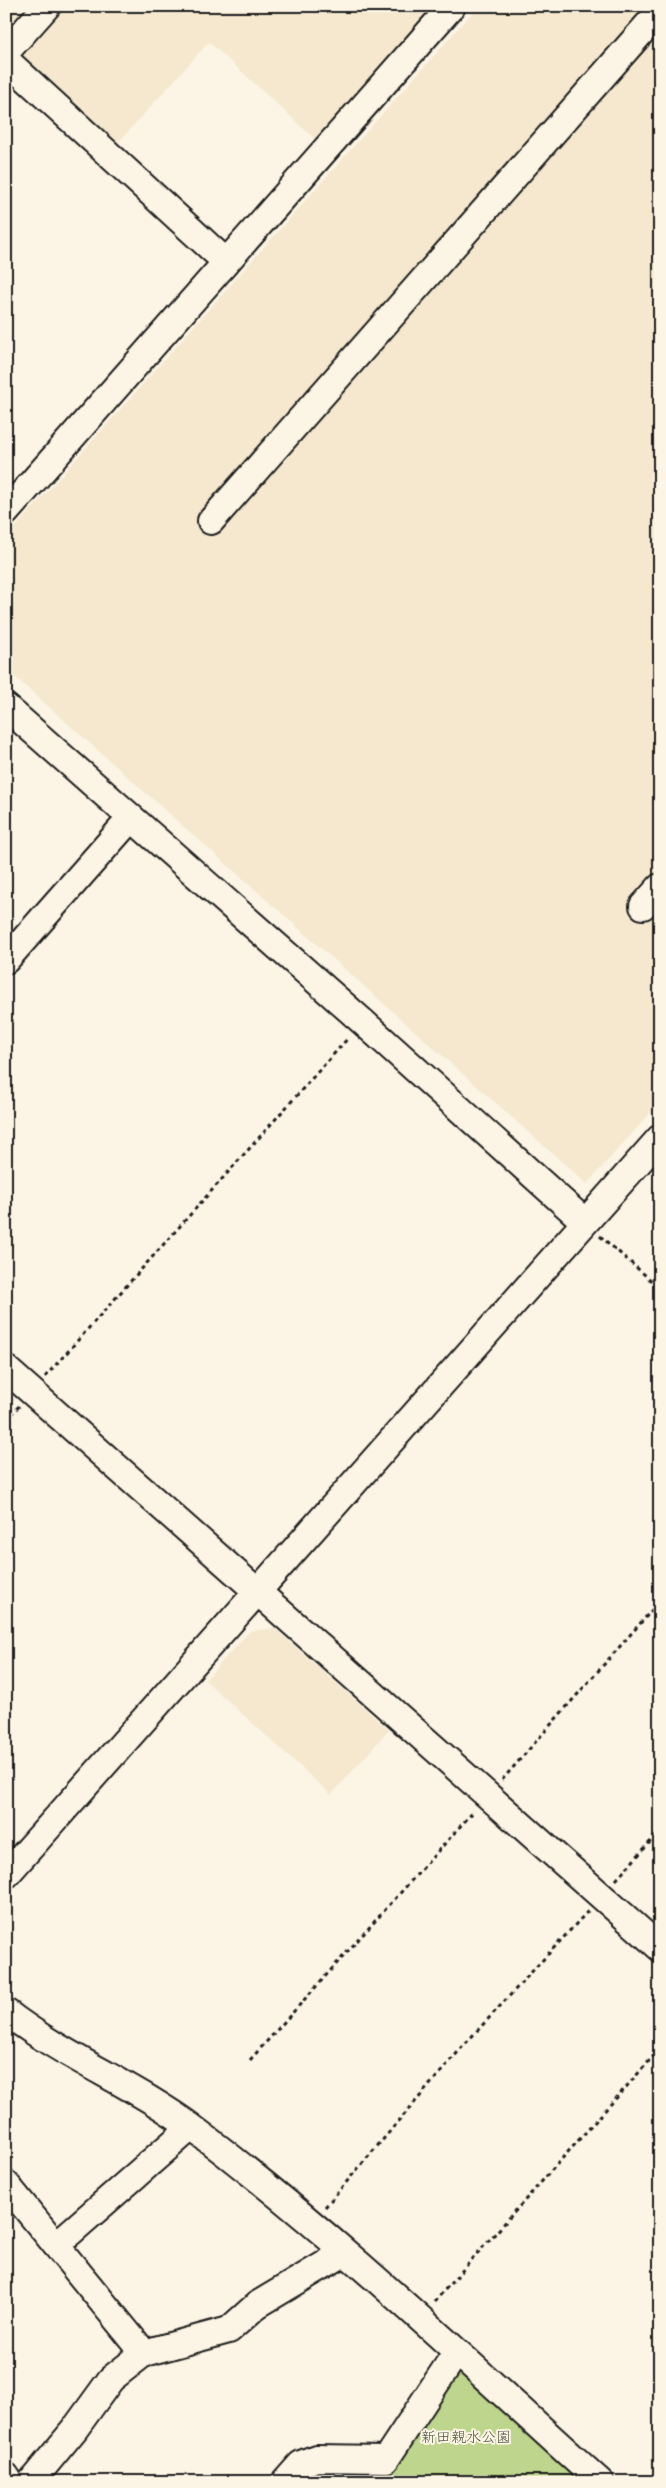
<svg xmlns="http://www.w3.org/2000/svg" width="666" height="2488" viewBox="0 0 666 2488" font-family="'Patrick Hand','Klee One',sans-serif">
	<style>
		.built { fill: #f5e8cf }
		.green { fill: #bdd58c; stroke: #6c7854 }
		.lines { fill: none; stroke-linecap: round; stroke-linejoin: round }
		.minor-casing { stroke: #1c1c1c; stroke-width: 30 }
		.path { stroke: #1c1c1c; stroke-width: 3; stroke-dasharray: 4 4; stroke-linecap: butt }
		.minor { stroke: #fcf5e5; stroke-width: 26 }
		.labels { text-anchor: middle; dominant-baseline: central; stroke-width: 4; stroke-linejoin: round; paint-order: stroke }
		.park-label { font-size: 15px; fill: #4c543e; stroke: #fcf5e5 }
	</style>
	<rect width="100%" height="100%" fill="#fcf5e5"/>
	<filter id="ink" filterUnits="userSpaceOnUse"><feTurbulence type="fractalNoise" baseFrequency=".02" numOctaves="2"/><feDisplacementMap in="SourceGraphic" scale="10" xChannelSelector="R" yChannelSelector="G"/><feConvolveMatrix kernelMatrix="1 2 1 2 8 2 1 2 1" color-interpolation-filters="sRGB"/></filter>
	<g filter="url(#ink)">
		<!-- built -->
		<g class="built">
			<path d="M6 6H35L6 38Z"/>
			<path d="M57 6H438L317 141 209 42 115 146 14 55Z"/>
			<path d="M478 6H660V1102L587 1184 6 669V538Z"/>
			<path d="M274 1628 389 1730 331 1795 205 1680 250 1631Z"/>
		</g>
		<!-- green -->
		<path class="green" d="M452 2373H466L589 2482H374L375 2466Z"/>
		<g class="lines">
			<!-- minor casing -->
			<g class="minor-casing">
				<g id="minor">
					<path d="M6 52 47 6"/>
					<path d="M6 60 226 262"/>
					<path d="M6 512 452 6"/>
					<path d="M211 521 660 11"/>
					<path d="M6 707 363 1022 585 1222"/>
					<path d="M643 906 660 887"/>
					<path d="M6 960 131 818"/>
					<path d="M6 1369 660 1948"/>
					<path d="M6 1875 660 1138"/>
					<path d="M6 2012C64 2057 135 2085 194 2129 337 2237 467 2362 600 2482"/>
					<path d="M6 2184 144 2353"/>
					<path d="M56 2245 191 2127"/>
					<path d="M6 2476 10 2482"/>
					<path d="M31 2482 74 2430 111 2379 144 2353 229 2330 257 2305 344 2253"/>
					<path d="M285 2482 301 2464 316 2458 386 2459 456 2353"/>
				</g>
			</g>
			<!-- path -->
			<g class="path">
				<path d="M600 1236 660 1288"/>
				<path d="M45 1377 349 1037"/>
				<path d="M6 1421 19 1406"/>
				<path d="M502 1780 660 1601"/>
				<path d="M616 1880 660 1831"/>
				<path d="M250 2060 474 1811"/>
				<path d="M325 2207 464 2045 588 1911"/>
				<path d="M434 2302 660 2049"/>
			</g>
			<!-- minor -->
			<use href="#minor" class="minor"/>
		</g>
	</g>
	<g class="labels">
		<!-- park labels -->
		<g class="park-label">
			<text x="466" y="2436">新田親水公園</text>
		</g>
	</g>
	<!-- margin -->
	<rect width="666" height="2488" fill="none" stroke="#fcf5e5" stroke-width="25"/>
	<rect x="12" y="12" width="641" height="2463" fill="none" stroke="#1c1c1c" stroke-width="2" filter="url(#ink)"/>
</svg>
